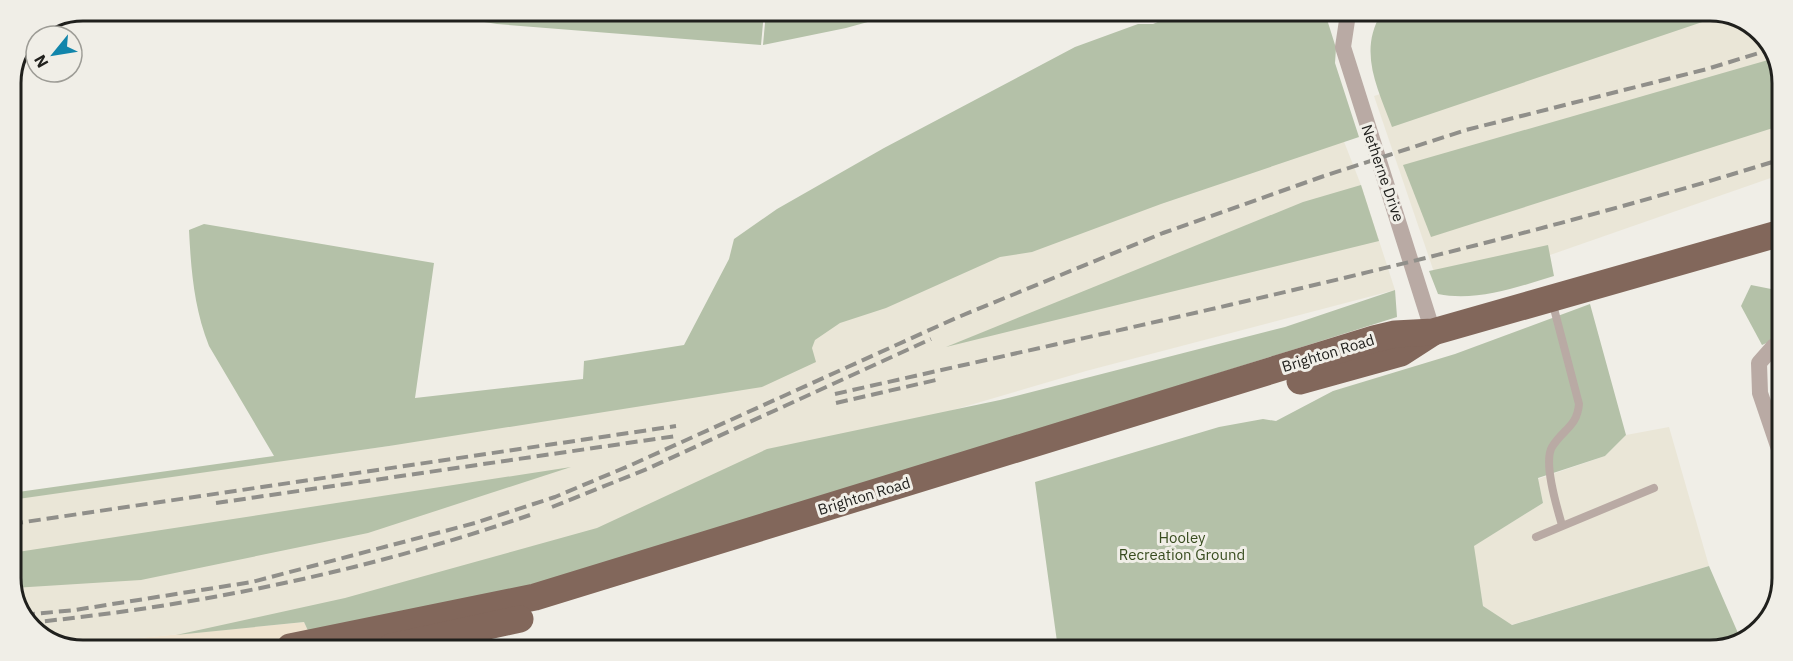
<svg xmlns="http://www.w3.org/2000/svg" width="1793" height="661" viewBox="0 0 1793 661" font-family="'IBM Plex Sans',sans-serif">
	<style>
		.commercial { fill: #efe3cf }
		.built { fill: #eae6d7 }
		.green { fill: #b4c1a8 }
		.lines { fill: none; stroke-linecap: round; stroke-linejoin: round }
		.service { stroke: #b9aaa4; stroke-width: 8 }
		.minor { stroke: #b9aaa4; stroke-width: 16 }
		.trunk { stroke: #82675b; stroke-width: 27 }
		.rail { stroke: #908f8a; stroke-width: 4; stroke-dasharray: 12 6; stroke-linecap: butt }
		.labels { text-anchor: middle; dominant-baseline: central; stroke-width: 6; stroke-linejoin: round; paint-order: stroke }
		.street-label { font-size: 15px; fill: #20201d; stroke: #f0eee7 }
		.park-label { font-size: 15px; fill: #384c1f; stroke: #f0eee7 }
		.rim { fill: none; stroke: #20201d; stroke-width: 3 }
	</style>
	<rect width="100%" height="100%" fill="#f0eee7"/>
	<!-- commercial -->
	<path class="commercial" d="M304 622 310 635 227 647H119L118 640Z"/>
	<!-- built -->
	<g class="built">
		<path d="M1640 14H1734L1767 39 1782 78V174L1550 255 1436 278 1374 96Z"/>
		<path d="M1332 111 1361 185 1395 290 1086 371 772 463 595 540 304 622 119 640V647H59L26 622 11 583V497L389 446 739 355Z"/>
		<path d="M1669 427 1709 566 1511 625 1483 606 1473 546 1543 503 1538 479 1605 456 1626 435Z"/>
	</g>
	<!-- green -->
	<g class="green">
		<path d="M414 11 764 12 761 45 497 24Z"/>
		<path d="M766 12H904L846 28 763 45Z"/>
		<path d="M1206 13H1325L1336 48 1335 63 1359 137 1161 204 1032 252 1000 257 886 308 840 323 815 340 812 348 816 362 762 387 389 446 11 500V493L274 456 209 346C194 308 191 270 189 230L204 224 434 263 415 398 583 379 584 361 684 345 729 259 734 239 777 209 884 148 1075 47 1138 24H1153L1167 18 1179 22Z"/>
		<path d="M1381 14H1726L1392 127C1378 89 1358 52 1381 14Z"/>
		<path d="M1775 58 1782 78V125L1431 237 1403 165Z"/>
		<path d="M1361 185 1379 241 946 347 1303 202Z"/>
		<path d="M1548 245 1554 276C1518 287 1476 302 1438 294L1429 271Z"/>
		<path d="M1751 285 1781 291 1780 337 1762 345 1741 306Z"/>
		<path d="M1395 290 1397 317 536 588 310 635 304 622 176 635 345 598 597 528 767 449 1000 400 1285 327Z"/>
		<path d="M1590 304 1626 435 1605 456 1538 478 1543 503 1474 546 1483 606 1512 625 1709 566 1741 640 1710 650 1058 649 1035 482 1219 427 1263 419 1276 421 1333 391 1455 354Z"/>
		<path d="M571 467 368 533 141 580 13 588 11 553Z"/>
	</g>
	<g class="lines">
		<!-- service -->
		<g class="service">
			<path d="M1552 301 1579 404C1577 427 1563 429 1552 447 1543 462 1557 508 1562 525"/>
			<path d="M1536 537 1654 488"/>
		</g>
		<!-- minor -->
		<g class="minor">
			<path d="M1348 14 1343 47 1433 332"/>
			<path d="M1780 452 1760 393 1759 363 1774 346 1780 344"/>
		</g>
		<!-- trunk -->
		<g class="trunk">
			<path d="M1300 381 1401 353 1432 333"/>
			<path d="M290 647 535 597 1374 339 1395 334 1433 332 1781 233"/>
			<path d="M391 647 520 619"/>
		</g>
		<!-- rail -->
		<g class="rail">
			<path d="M835 394C1152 322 1471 256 1782 159"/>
			<path d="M836 403 936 380"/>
			<path d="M216 503 676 436"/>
			<path d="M552 507 647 469 931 339"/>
			<path d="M11 524 676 426"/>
			<path d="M23 615 75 610 252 582 475 523 555 497 631 465 956 318 1163 233 1324 176 1466 130 1707 69 1772 49"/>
			<path d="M27 623C198 606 367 571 530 515"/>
		</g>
	</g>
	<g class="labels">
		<!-- street labels -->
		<g class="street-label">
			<text transform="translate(1383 173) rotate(71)">Netherne Drive</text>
			<text transform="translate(1328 353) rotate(-17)">Brighton Road</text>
			<text transform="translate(864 496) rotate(-17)">Brighton Road</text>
		</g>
		<!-- park labels -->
		<g class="park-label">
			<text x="1182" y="537">Hooley<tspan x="1182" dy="17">Recreation Ground</tspan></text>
		</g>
	</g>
	<!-- crop -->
	<path d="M0 0H1793V661H0ZM83 21H1710A62 62 0 0 1 1772 83V578A62 62 0 0 1 1710 640H83A62 62 0 0 1 21 578V83A62 62 0 0 1 83 21Z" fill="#f0eee7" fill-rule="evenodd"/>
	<path class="rim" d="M83 21H1710A62 62 0 0 1 1772 83V578A62 62 0 0 1 1710 640H83A62 62 0 0 1 21 578V83A62 62 0 0 1 83 21Z"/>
	<!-- north arrow -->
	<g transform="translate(54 54) rotate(240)"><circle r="28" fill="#f0eee7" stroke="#9d9c96" stroke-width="1.5"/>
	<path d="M0-4.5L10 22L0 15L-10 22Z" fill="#1185ab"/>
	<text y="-9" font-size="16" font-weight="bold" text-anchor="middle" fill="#20201d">N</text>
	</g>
</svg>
